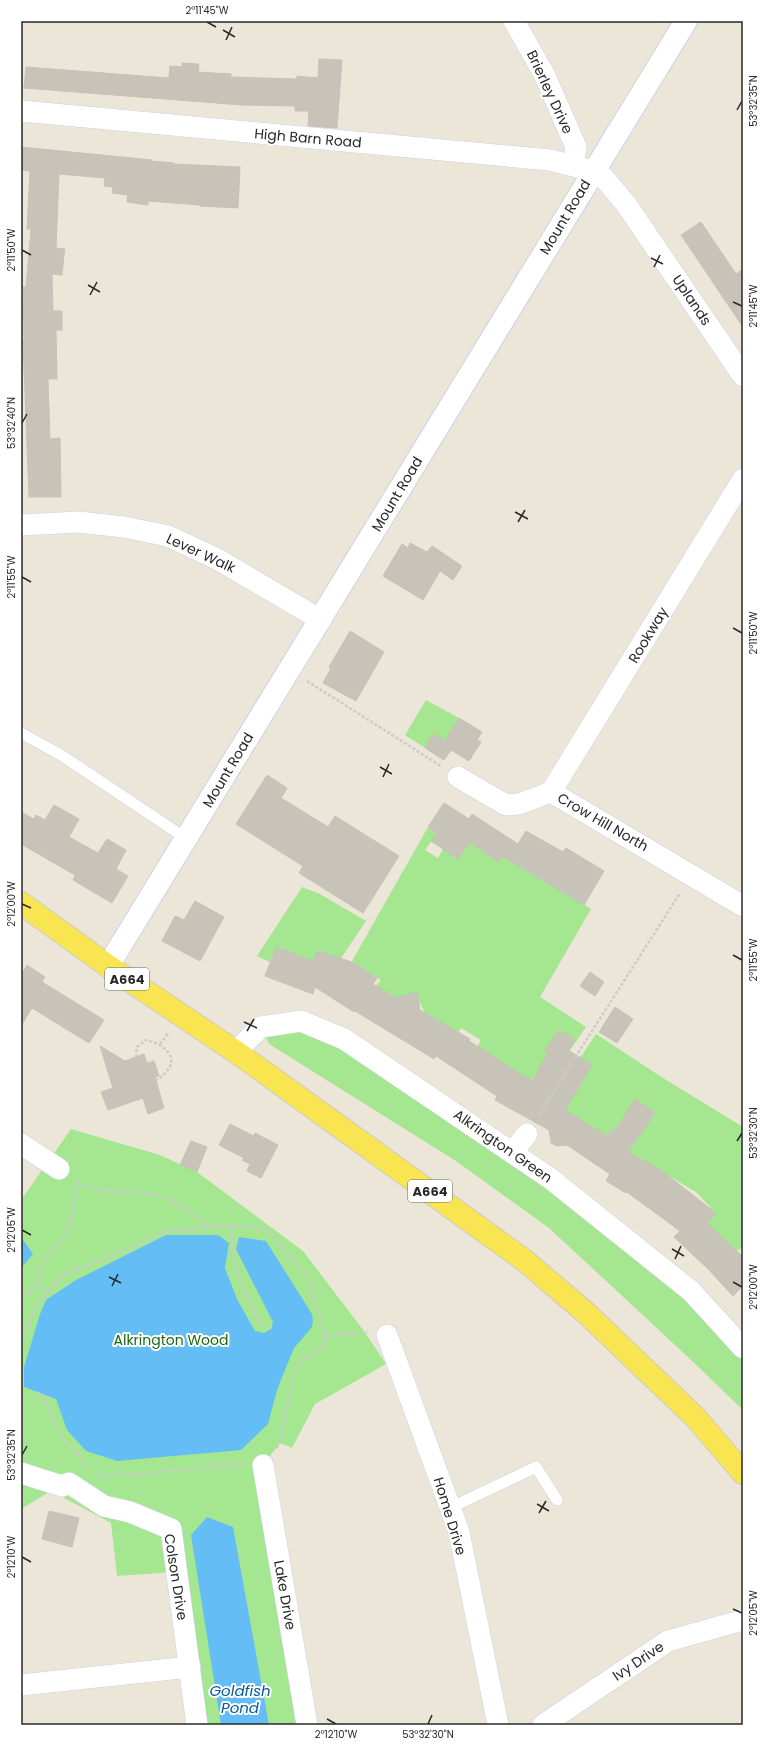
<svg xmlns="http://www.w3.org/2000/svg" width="764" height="1746" viewBox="0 0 764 1746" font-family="Poppins,sans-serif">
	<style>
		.green { fill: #a5e691 }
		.water { fill: #64bef5 }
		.building { fill: #c7c3b9; stroke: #c7c2b3 }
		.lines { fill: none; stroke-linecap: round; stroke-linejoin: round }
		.service-casing { stroke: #ced0e3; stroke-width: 12 }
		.minor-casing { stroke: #ced0e3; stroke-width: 22 }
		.tertiary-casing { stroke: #ced0e3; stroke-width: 24 }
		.primary-casing { stroke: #cbcbcb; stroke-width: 24 }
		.path { stroke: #cbcbcb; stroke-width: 2.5; stroke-dasharray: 3 2; stroke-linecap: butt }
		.service { stroke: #fff; stroke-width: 11 }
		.minor { stroke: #fff; stroke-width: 21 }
		.tertiary { stroke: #fff; stroke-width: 22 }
		.primary { stroke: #f9e551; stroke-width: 22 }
		.ticks { fill: none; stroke: #282828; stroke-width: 1.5 }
		.labels { text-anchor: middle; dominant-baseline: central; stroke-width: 4; stroke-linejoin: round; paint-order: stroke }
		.shield { fill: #fff; stroke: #686868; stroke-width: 1 }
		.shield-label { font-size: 13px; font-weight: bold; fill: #282828 }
		.street-label { font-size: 14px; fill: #282828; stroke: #fff }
		.park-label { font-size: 14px; fill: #1d6915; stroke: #fff }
		.water-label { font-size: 15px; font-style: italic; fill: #0559a0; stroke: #fff }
		.neatline { fill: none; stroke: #282828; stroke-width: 1.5 }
		.ticks-label { font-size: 10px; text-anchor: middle; fill: #282828 }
	</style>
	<rect width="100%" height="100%" fill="#ece6d9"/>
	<!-- green -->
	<g class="green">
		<path d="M426 700 459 718 445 741 433 734 425 748 405 735Z"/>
		<path d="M428 827 437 833 425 850 438 858 443 849 458 859 469 842 499 862 502 856 591 909 540 997 586 1027 548 1082 535 1074 530 1084 508 1069 510 1066 506 1065 469 1061 481 1040 461 1028 455 1038 439 1021 425 1013 417 997 404 1002 376 986 381 980 352 961Z"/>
		<path d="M302 887 320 894 366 921 335 967 324 963 327 954 319 951 313 961 276 947 270 962 257 956Z"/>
		<path d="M301 1021 513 1152 709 1312 743 1354V1410L689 1358 549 1228 456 1161 269 1044 261 1027Z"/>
		<path d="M596 1034 663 1078 743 1127V1250L741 1248 736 1252 707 1223 716 1213 696 1192 620 1147 619 1134 612 1129 605 1138 565 1110 573 1096 560 1088Z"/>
		<path d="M71 1129 160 1155 197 1172 303 1251 364 1331 386 1364 315 1404 292 1448 280 1443 263 1465 307 1725H199L173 1572 117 1576 111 1523 51 1491 21 1509V1200Z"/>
	</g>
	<!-- water -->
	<g class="water">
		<path d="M166 1235H218L229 1243 225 1268 237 1299 255 1331 264 1333 271 1329 273 1322 236 1249 239 1237 266 1241 312 1314 313 1321 312 1327 294 1348 277 1390 268 1424 241 1450 117 1461 86 1451 67 1430 56 1399 24 1387V1367L40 1314 46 1300 76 1280Z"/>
		<path d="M21 1237 33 1254 21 1268Z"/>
		<path d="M207 1517 233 1527 269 1725H221L191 1535Z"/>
	</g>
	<!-- building -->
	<g class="building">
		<path d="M319 59 342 60 337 128 308 126 309 111H295V106L242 105 24 88 26 67 169 78 170 66 182 67V63L199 64 198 72 231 74V77L297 79V76L318 78Z"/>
		<path d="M21 147 152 160 151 161 174 163V164L240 167 238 208 200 206V205L148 201V205L127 202 128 195 112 193 113 187 104 186 105 178 59 174 56 248 65 249 64 255 62 275 52 274 53 311H62V330H56L57 379H48L50 439 60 438 61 497H29L23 341H24L23 287H26L31 229H27L30 171 21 170Z"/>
		<path d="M701 222 736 274 743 269V327L681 235Z"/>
		<path d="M410 543 427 552 432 546 462 566 453 580 440 571 423 600 383 576 402 544 408 548Z"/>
		<path d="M350 631 384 652 356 701 323 683 331 668 329 667Z"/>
		<path d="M459 718 482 732 477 740 481 742 469 761 451 750 444 760 425 748 433 734 445 741Z"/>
		<path d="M267 775 287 788 281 798 328 827 335 816 399 856 363 913 299 873 303 866 236 824Z"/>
		<path d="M444 803 469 819 472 814 518 844 526 831 563 852 566 848 604 871 584 905 502 856 499 862 469 842 458 859 431 841 437 833 428 827Z"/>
		<path d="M54 805 79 819 69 837 98 853 107 839 126 850 116 869 128 876 112 903 73 880 75 875 21 844V812L34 819 36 815 45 820Z"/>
		<path d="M195 901 224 917 200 961 162 941 175 916 184 920Z"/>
		<path d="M276 947 313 961 318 951 355 963 377 978 373 984 396 998 417 992 420 1010 470 1039 469 1041 532 1081 548 1053 545 1051 559 1030 575 1040 568 1050 592 1065 565 1110 607 1136 612 1129 615 1131 635 1099 655 1113 628 1152 662 1171 716 1213 707 1223 743 1257V1286L733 1296 708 1269 674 1237 680 1231 627 1192 626 1193 606 1181 610 1174 567 1145 557 1146 551 1143 549 1130 495 1100 497 1096 436 1056 434 1059 355 1011 354 1012 315 987 313 994 265 976Z"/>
		<path d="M27 965 45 977 42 982 104 1020 89 1043 32 1008 21 1026V975Z"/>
		<path d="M590 972 604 982 595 996 580 986Z"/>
		<path d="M615 1007 633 1019 617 1043 599 1032Z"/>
		<path d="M100 1046 125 1061 144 1054 147 1063 154 1061 159 1076 155 1077 164 1108 148 1114 143 1098 108 1110 101 1092 113 1088Z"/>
		<path d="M230 1124 254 1136 255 1133 278 1145 261 1178 247 1171 250 1164 242 1160 244 1158 219 1145Z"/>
		<path d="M191 1141 207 1147 197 1172 180 1165Z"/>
		<path d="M49 1511 79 1518 72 1547 42 1539Z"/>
	</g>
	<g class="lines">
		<!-- service casing -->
		<g class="service-casing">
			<g id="service">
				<path d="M21 733 61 755 187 839"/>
				<path d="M450 1508 536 1467 557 1500"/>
			</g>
		</g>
		<!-- minor casing -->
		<g class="minor-casing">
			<g id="minor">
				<path d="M514 21 544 74 576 147 573 165"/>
				<path d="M21 111 550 160 593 171 604 178 626 204 743 376"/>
				<path d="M21 525 79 522 124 527 168 536 219 560 321 620"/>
				<path d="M458 777 506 805 519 804 551 792"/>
				<path d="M551 792 743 479"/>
				<path d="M551 792 743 906"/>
				<path d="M235 1052 261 1027 301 1021 344 1039 551 1179 691 1291 743 1348"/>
				<path d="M21 1144 59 1169"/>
				<path d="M513 1152 527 1134"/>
				<path d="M387 1335 459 1532 498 1725"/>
				<path d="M263 1465 307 1725"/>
				<path d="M21 1473 62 1486 69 1483 104 1506 130 1512 171 1529 197 1725"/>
				<path d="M21 1685 190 1667"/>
				<path d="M543 1725 668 1641 743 1620"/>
			</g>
		</g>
		<!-- tertiary casing -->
		<g class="tertiary-casing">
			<path id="tertiary" d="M108 966 686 21"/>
		</g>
		<!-- primary casing -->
		<g class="primary-casing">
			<path id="primary" d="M21 903 108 966 239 1054 524 1260 585 1312 696 1418 743 1473"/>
		</g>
		<!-- path -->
		<g class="path">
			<path d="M307 681 441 766"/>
			<path d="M160 1044 168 1033"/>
			<path d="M136 1057 137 1047 146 1040C161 1043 181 1056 166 1072 163 1076 160 1078 156 1080"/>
			<path d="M539 1117 557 1086 680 893"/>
			<path d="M76 1181C99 1196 129 1189 155 1195 176 1199 192 1212 207 1227"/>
			<path d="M231 1225C233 1268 241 1288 262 1325"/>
			<path d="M47 1293 37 1283C38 1254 51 1259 62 1239 72 1221 75 1202 78 1182"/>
			<path d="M21 1298 38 1284"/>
			<path d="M326 1336 367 1332"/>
			<path d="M21 1342 35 1308 65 1273 110 1257 165 1231 231 1225 266 1229 306 1275 326 1336 319 1352 301 1359 294 1375 280 1443 276 1449"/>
			<path d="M37 1392 44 1397 62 1440 75 1450 86 1468"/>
			<path d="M98 1476 191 1470 211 1465H243"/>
		</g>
		<!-- service -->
		<use href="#service" class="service"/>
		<!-- minor -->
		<use href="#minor" class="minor"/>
		<!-- tertiary -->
		<use href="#tertiary" class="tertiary"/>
		<!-- primary -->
		<use href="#primary" class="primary"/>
	</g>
	<!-- ticks -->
	<path class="ticks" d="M207 22 216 27M223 30 235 37M226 40 232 27M737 110 742 101M22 250 31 255M651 258 663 264M654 267 660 255M88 285 100 292M90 295 97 282M733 302 742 306M22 423 27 414M515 512 528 519M518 522 525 510M22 577 31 582M733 628 742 633M380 767 392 774M383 777 389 764M22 904 31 908M733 955 742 960M244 1022 257 1028M247 1031 254 1019M737 1141 742 1133M22 1230 31 1235M672 1249 684 1256M675 1259 681 1246M109 1277 121 1283M733 1282 742 1287M112 1286 118 1274M22 1455 27 1446M537 1504 549 1511M539 1513 546 1501M22 1557 31 1562M733 1609 742 1613M327 1719 336 1724M428 1724 432 1715"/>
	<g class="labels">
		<!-- shield labels -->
		<g class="shield">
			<rect x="105" y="968" width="44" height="22" rx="3"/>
			<rect x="408" y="1180" width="44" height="22" rx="3"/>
		</g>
		<g class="shield-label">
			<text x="127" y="979">A664</text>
			<text x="430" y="1191">A664</text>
		</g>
		<!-- street labels -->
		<g class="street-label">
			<text transform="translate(550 92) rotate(65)">Brierley Drive</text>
			<text transform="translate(308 138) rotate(5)">High Barn Road</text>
			<text transform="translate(565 217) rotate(-59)">Mount Road</text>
			<text transform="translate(692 300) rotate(56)">Uplands</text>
			<text transform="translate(397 494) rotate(-59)">Mount Road</text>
			<text transform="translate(201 553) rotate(25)">Lever Walk</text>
			<text transform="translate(648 635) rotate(-59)">Rookway</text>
			<text transform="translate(228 770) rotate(-59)">Mount Road</text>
			<text transform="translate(603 822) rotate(30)">Crow Hill North</text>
			<text transform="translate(503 1146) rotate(35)">Alkrington Green</text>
			<text transform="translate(450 1516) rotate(73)">Home Drive</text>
			<text transform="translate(176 1577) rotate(81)">Colson Drive</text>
			<text transform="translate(285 1595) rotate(80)">Lake Drive</text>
			<text transform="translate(638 1661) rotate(-34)">Ivy Drive</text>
		</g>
		<!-- park labels -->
		<g class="park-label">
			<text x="171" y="1340">Alkrington Wood</text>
		</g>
		<!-- water labels -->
		<g class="water-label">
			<text x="240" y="1690">Goldfish<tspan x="240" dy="17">Pond</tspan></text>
		</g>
	</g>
	<!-- border -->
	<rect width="764" height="1746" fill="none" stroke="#ffffff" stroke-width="44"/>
	<rect x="22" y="22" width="720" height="1702" class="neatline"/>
	<g class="ticks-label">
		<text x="207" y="14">2°11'45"W</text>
		<text transform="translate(753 101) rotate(-90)" y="4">53°32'35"N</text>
		<text transform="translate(11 250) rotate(-90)" y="4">2°11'50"W</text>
		<text transform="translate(753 306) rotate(-90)" y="4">2°11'45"W</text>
		<text transform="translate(11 423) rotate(-90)" y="4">53°32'40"N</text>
		<text transform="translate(11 577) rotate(-90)" y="4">2°11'55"W</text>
		<text transform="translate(753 633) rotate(-90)" y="4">2°11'50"W</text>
		<text transform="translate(11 904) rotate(-90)" y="4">2°12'00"W</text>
		<text transform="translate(753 960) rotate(-90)" y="4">2°11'55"W</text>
		<text transform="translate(753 1133) rotate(-90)" y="4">53°32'30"N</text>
		<text transform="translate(11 1230) rotate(-90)" y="4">2°12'05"W</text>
		<text transform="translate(753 1287) rotate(-90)" y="4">2°12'00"W</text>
		<text transform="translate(11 1455) rotate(-90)" y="4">53°32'35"N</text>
		<text transform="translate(11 1557) rotate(-90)" y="4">2°12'10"W</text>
		<text transform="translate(753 1613) rotate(-90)" y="4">2°12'05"W</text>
		<text x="336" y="1738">2°12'10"W</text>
		<text x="428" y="1738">53°32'30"N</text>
	</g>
</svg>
